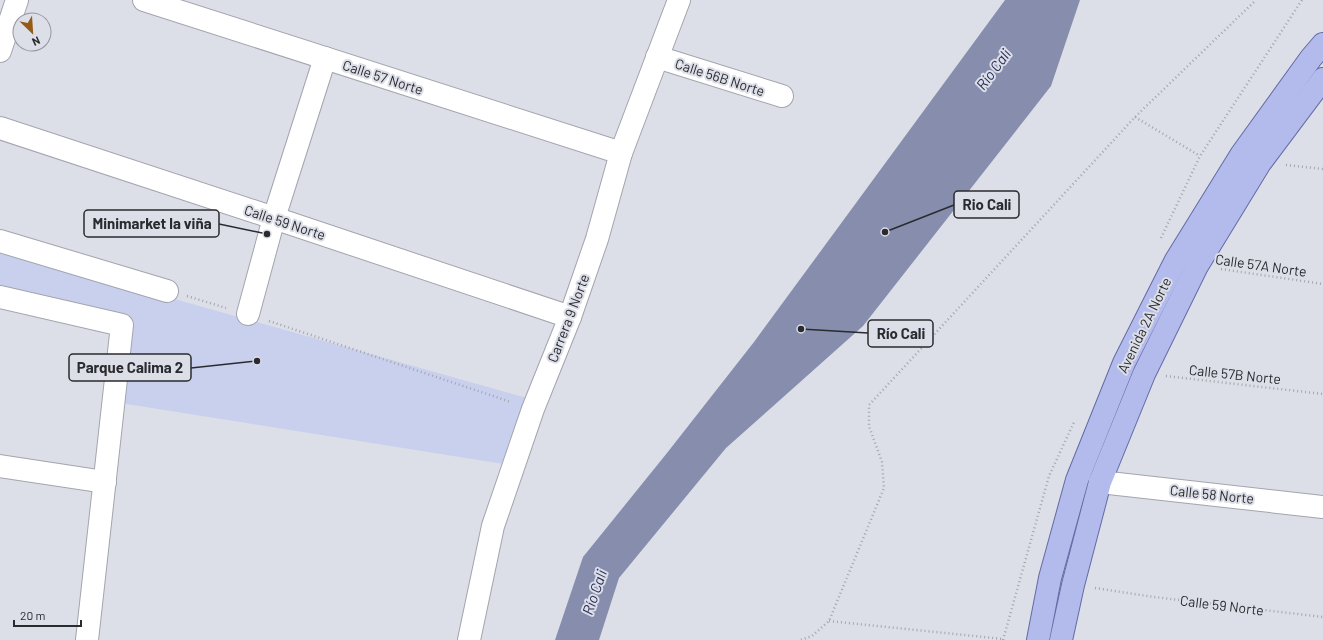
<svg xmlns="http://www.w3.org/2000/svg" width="1323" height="640" viewBox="0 0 1323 640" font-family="Barlow,sans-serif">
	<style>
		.green { fill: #c9d0ed }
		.water { fill: #878ead }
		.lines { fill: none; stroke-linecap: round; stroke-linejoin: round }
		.minor-casing { stroke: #a2a5ae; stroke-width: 24 }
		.major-casing { stroke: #626ba3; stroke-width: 24 }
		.path { stroke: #a3a5ad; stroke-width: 2.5; stroke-dasharray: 1 3; stroke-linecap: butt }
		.minor { stroke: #fff; stroke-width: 22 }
		.major { stroke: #b3bbed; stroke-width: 22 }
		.labels { text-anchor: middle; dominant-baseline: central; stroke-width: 4; stroke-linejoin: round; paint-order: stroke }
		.street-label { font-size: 14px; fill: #2a2b2f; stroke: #dcdee8 }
		.water-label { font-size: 15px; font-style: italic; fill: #272c58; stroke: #dcdee8 }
		.leader { fill: none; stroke: #2a2b2f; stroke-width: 1.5 }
		.callout-dot { fill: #2a2b2f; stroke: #dcdee8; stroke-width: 1.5 }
		.callout { fill: #dcdee8; stroke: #2a2b2f; stroke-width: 1.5 }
		.callout-label { font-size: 15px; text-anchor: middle; font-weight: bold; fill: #2a2b2f }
	</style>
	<rect width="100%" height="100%" fill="#dcdee8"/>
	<!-- green -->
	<path class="green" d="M0 250 527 398 510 465 114 402 122 325 0 297Z"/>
	<!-- water -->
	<path class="water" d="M1005 0H1080L1051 86 863 326 726 448 619 578 599 640H555L583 557 667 453 754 342Z"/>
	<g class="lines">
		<!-- minor casing -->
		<g class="minor-casing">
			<g id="minor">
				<path d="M144 0 621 153"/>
				<path d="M0 51 17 0"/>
				<path d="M657 57 782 96"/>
				<path d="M0 128 274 218 570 317"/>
				<path d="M0 241 167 291"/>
				<path d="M0 297 122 325 87 640"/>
				<path d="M248 314 274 218 325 58"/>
				<path d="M0 466 105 482"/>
				<path d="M1100 482 1323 507"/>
				<path d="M469 640 493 526 533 409 570 317 597 239 621 153 679 0"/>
			</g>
		</g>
		<!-- major casing -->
		<g class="major-casing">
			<g id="major">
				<path d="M1038 640 1050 578 1077 480 1124 363 1176 260 1241 155 1311 58 1323 44"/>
				<path d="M1061 640 1073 585 1100 482 1144 374 1197 266 1260 163 1323 79"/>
			</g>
		</g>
		<!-- path -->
		<g class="path">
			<path d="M1135 117 1200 156"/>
			<path d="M1286 165 1323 169"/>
			<path d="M1161 238 1200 156 1302 0"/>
			<path d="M1221 269 1323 284"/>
			<path d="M187 296 226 308"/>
			<path d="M269 321 511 402"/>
			<path d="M1166 376 1323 394"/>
			<path d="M1095 588 1154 597 1323 617"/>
			<path d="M829 621 1003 639"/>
			<path d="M801 640 812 636 829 621 884 488 882 462 869 426V405L1135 117 1256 0"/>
			<path d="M1003 640 1049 476 1075 420"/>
		</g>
		<!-- minor -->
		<use href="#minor" class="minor"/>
		<!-- major -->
		<use href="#major" class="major"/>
	</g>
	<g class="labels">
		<!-- street labels -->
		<g class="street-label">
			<text transform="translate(383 77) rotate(18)">Calle 57 Norte</text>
			<text transform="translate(720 77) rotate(18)">Calle 56B Norte</text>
			<text transform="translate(285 222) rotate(18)">Calle 59 Norte</text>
			<text transform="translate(1261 265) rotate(8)">Calle 57A Norte</text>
			<text transform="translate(568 318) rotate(-69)">Carrera 9 Norte</text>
			<text transform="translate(1144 325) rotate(-64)">Avenida 2A Norte</text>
			<text transform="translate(1235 374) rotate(6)">Calle 57B Norte</text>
			<text transform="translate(1212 494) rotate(6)">Calle 58 Norte</text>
			<text transform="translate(1222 605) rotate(7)">Calle 59 Norte</text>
		</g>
		<!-- water labels -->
		<g class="water-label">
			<text transform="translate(993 69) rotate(-53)">Río Cali</text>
			<text transform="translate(594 592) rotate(-71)">Río Cali</text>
		</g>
	</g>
	<!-- callouts -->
	<path class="leader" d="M885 232L954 205M267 234L219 224M801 329L868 333M257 361L191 368"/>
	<g class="callout-dot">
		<circle cx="885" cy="232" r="4"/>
		<circle cx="267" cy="234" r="4"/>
		<circle cx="801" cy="329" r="4"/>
		<circle cx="257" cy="361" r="4"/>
	</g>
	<g class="callout">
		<rect x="954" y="191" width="65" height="27" rx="4"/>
		<rect x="84" y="210" width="135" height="27" rx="4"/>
		<rect x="868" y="320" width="65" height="27" rx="4"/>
		<rect x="69" y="354" width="122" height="27" rx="4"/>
	</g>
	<g class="callout-label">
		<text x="987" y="210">Rio Cali</text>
		<text x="152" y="229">Minimarket la viña</text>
		<text x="901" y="339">Río Cali</text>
		<text x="130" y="373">Parque Calima 2</text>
	</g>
	<!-- north arrow -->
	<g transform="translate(32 32) rotate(155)"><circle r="19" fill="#dcdee8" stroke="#95969e"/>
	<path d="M0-3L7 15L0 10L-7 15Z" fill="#935b15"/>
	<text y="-6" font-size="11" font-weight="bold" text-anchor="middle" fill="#2a2b2f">N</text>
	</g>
	<!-- scale -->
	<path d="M14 620v6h67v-6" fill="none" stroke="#2a2b2f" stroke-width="2"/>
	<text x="20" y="620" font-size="12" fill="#2a2b2f" stroke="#dcdee8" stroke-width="3" paint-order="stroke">20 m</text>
</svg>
